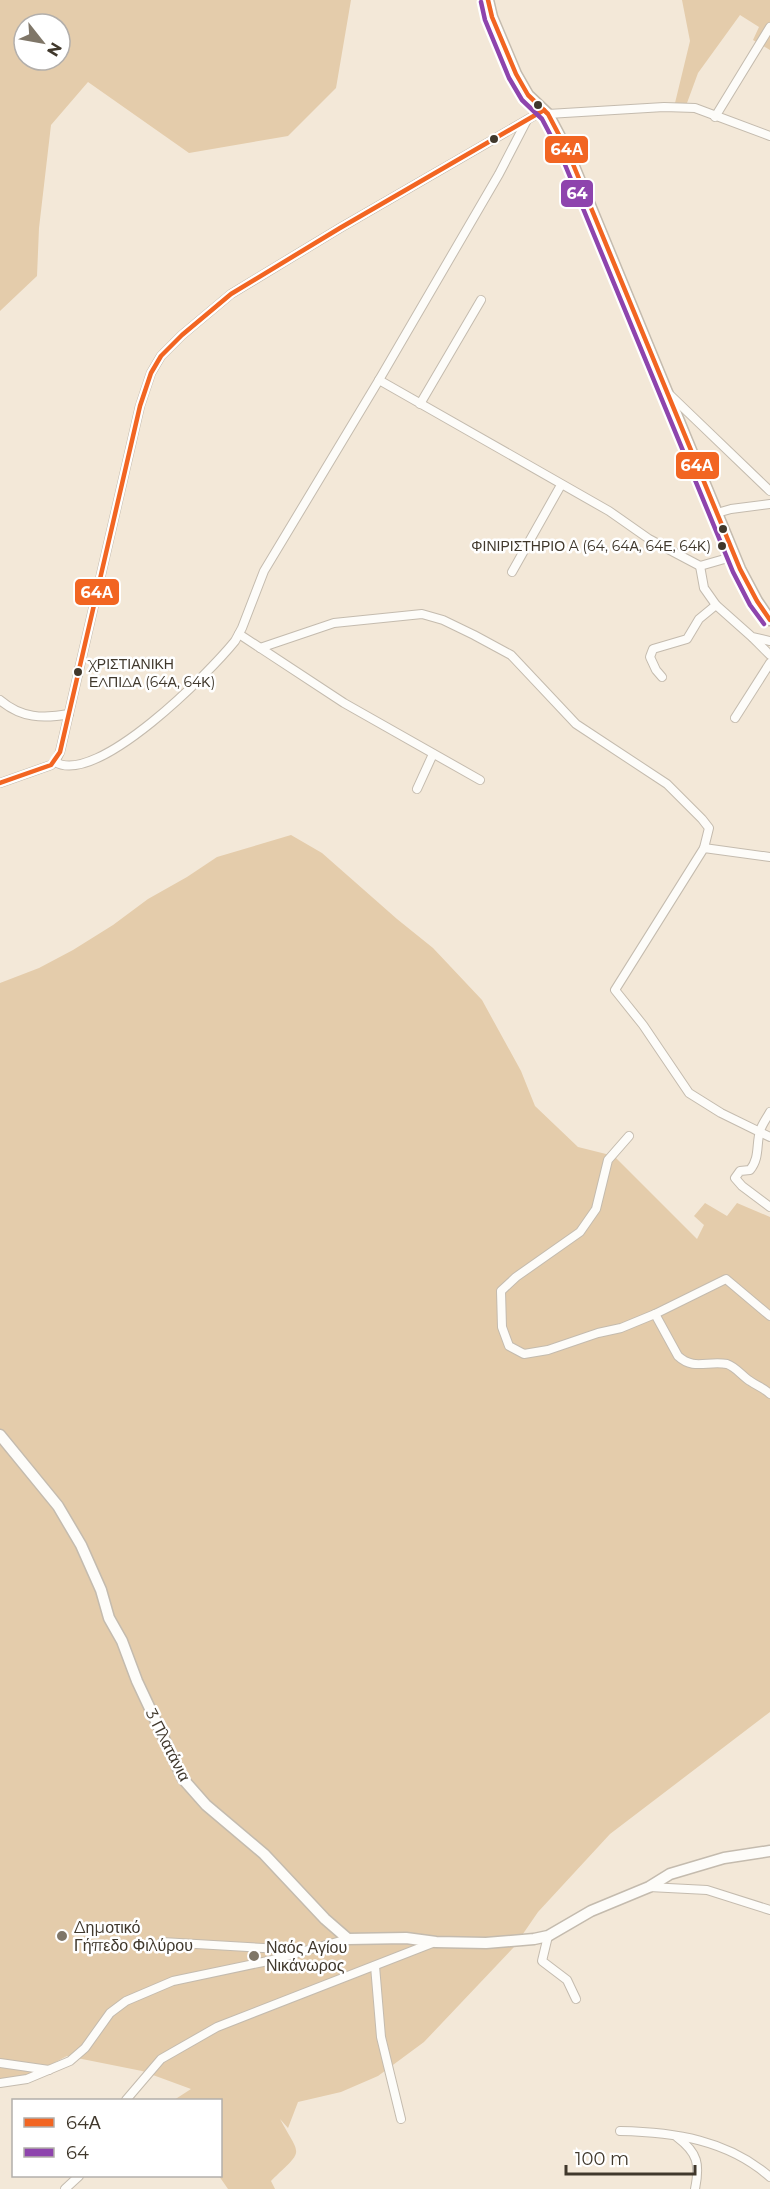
<svg xmlns="http://www.w3.org/2000/svg" width="770" height="2189" viewBox="0 0 770 2189" font-family="Montserrat,sans-serif">
	<style>
		.green { fill: #e4ccab; fill-rule: evenodd }
		.lines { fill: none; stroke-linecap: round; stroke-linejoin: round }
		.street-casing { stroke: #c4bbae; stroke-width: 10 }
		.secondary-casing { stroke: #c4bbae; stroke-width: 13 }
		.street { stroke: #fdfcf9; stroke-width: 8 }
		.secondary { stroke: #fdfcf9; stroke-width: 10 }
		.bus-1-casing { stroke: #fff; stroke-width: 9 }
		.bus-2-casing { stroke: #fff; stroke-width: 9 }
		.bus-1 { stroke: #f26522; stroke-width: 4.5 }
		.bus-2 { stroke: #8e44ad; stroke-width: 4.5 }
		.bus-dot { fill: #40382c; stroke: #fff; stroke-width: 2 }
		.poi-dot { fill: #7f7668; stroke: #fff; stroke-width: 2 }
		.labels { text-anchor: middle; dominant-baseline: central; stroke-width: 5; stroke-linejoin: round; paint-order: stroke }
		.bus-label { font-size: 14px; fill: #40382c; stroke: #fff; text-anchor: end }
		.street-label { font-size: 16px; fill: #40382c; stroke: #fff }
		.poi-label { font-size: 16px; fill: #40382c; stroke: #fff; text-anchor: start }
		.line-badge { stroke: #fff; stroke-width: 2 }
		.badge-label { font-size: 16px; text-anchor: middle; font-weight: bold; fill: #fff }
	</style>
	<rect width="100%" height="100%" fill="#f3e8d8"/>
	<!-- green -->
	<g class="green">
		<path d="M0 0H351L336 88 288 136 189 153 88 82 51 125 39 228 37 276 0 311ZM24 24H60V60H24Z"/>
		<path d="M682 0H770V50L753 40 759 27 740 15 698 73 687 103H675L690 41Z"/>
		<path d="M291 835 322 853 397 919 433 948 482 1000 521 1071 535 1106 578 1147 614 1156 697 1239 704 1225 694 1216 705 1203 727 1216 737 1203 770 1217V1712L610 1834 538 1912 514 1947 424 2042 378 2076 341 2092 298 2102 288 2128 280 2119C301 2158 305 2148 271 2181L275 2189H228L219 2176 220 2100H174L191 2089 142 2071 67 2056 31 2075 0 2080V983L39 968 73 950 113 925 148 899 187 877 217 857Z"/>
	</g>
	<g class="lines">
		<!-- street casing -->
		<g class="street-casing">
			<g id="street">
				<path d="M548 114 664 107 695 108 770 136"/>
				<path d="M715 117 770 27"/>
				<path d="M379 380 609 511 649 539 700 566 735 556"/>
				<path d="M669 394 770 491"/>
				<path d="M420 404 481 300"/>
				<path d="M717 513 731 509 770 504"/>
				<path d="M700 566 704 588 716 605 752 637 770 641"/>
				<path d="M512 572 561 485"/>
				<path d="M239 634 344 703 480 780"/>
				<path d="M753 638 770 655"/>
				<path d="M260 648 334 623 422 614 443 620 474 635 511 655 576 724 667 784 702 819 709 828 704 848"/>
				<path d="M662 677 656 670 650 657 653 649 687 639 699 619 716 605"/>
				<path d="M0 700C21 718 43 719 69 714"/>
				<path d="M735 718 770 663"/>
				<path d="M55 762C97 787 210 672 235 641L242 628 264 571 379 380 499 174 527 120"/>
				<path d="M0 783 51 765 56 760 60 752 140 406 151 373 161 356 182 335 231 294 340 228 544 110"/>
				<path d="M417 789 433 754"/>
				<path d="M770 857 704 848 615 990 643 1025 689 1093 721 1113 770 1137"/>
				<path d="M770 1112C767 1118 762 1124 760 1131 756 1144 760 1158 750 1170L740 1171 735 1178 742 1186 770 1207"/>
				<path d="M629 1136 608 1160 596 1209 580 1232 516 1277 501 1291 502 1327 509 1346 524 1354 548 1350 598 1333 621 1328 655 1314 726 1279 770 1316"/>
				<path d="M655 1314 678 1356C694 1371 708 1360 727 1364 736 1367 742 1376 750 1381 757 1386 764 1388 770 1394"/>
				<path d="M649 1887 707 1890 770 1910"/>
				<path d="M548 1936 542 1961 567 1980 576 1999"/>
				<path d="M162 1942 281 1949 293 1953"/>
				<path d="M375 1966 381 2037 401 2119"/>
				<path d="M0 2063 49 2070"/>
				<path d="M0 2083 27 2079 70 2061 85 2048 110 2013 126 2001 173 1981 268 1961 348 1939"/>
				<path d="M126 2100 161 2059 217 2027 435 1942"/>
				<path d="M620 2131C674 2132 728 2140 770 2177"/>
				<path d="M677 2137C698 2153 700 2164 695 2189"/>
				<path d="M65 2189 79 2176"/>
			</g>
		</g>
		<!-- secondary casing -->
		<g class="secondary-casing">
			<g id="secondary">
				<path d="M488 0 492 17 516 74 528 95 548 114 568 152 740 569 757 601 770 620"/>
				<path d="M0 1435 58 1506 81 1545 101 1590 109 1618 122 1641 137 1681 183 1779 206 1805 264 1854 325 1919 348 1939 406 1938 436 1942 486 1943 534 1939 548 1936 591 1911 649 1887 670 1874 724 1858 770 1851"/>
			</g>
		</g>
		<!-- street -->
		<use href="#street" class="street"/>
		<!-- secondary -->
		<use href="#secondary" class="secondary"/>
		<!-- bus-1 casing -->
		<g class="bus-1-casing">
			<g id="bus-1">
				<path d="M488 0 492 17 516 74 528 95 548 114 568 152 740 569 757 601 770 620"/>
				<path d="M0 783 51 765 60 752 140 406 151 373 161 356 182 335 231 294 340 228 544 110"/>
			</g>
		</g>
		<!-- bus-2 casing -->
		<g class="bus-2-casing">
			<path id="bus-2" d="M481 2 485 20 509 78 522 100 542 119 561 155 733 572 750 605 764 624"/>
		</g>
		<!-- bus-1 -->
		<use href="#bus-1" class="bus-1"/>
		<!-- bus-2 -->
		<use href="#bus-2" class="bus-2"/>
	</g>
	<!-- markers -->
	<g class="bus-dot">
		<circle cx="538" cy="105" r="5"/>
		<circle cx="494" cy="139" r="5"/>
		<circle cx="723" cy="529" r="5"/>
		<circle cx="722" cy="546" r="5"/>
		<circle cx="78" cy="672" r="5"/>
	</g>
	<g class="poi-dot">
		<circle cx="62" cy="1936" r="6"/>
		<circle cx="254" cy="1956" r="6"/>
	</g>
	<g class="labels">
		<!-- bus labels -->
		<g class="bus-label">
			<text x="711" y="546">ΦΙΝΙΡΙΣΤΗΡΙΟ A (64, 64Α, 64Ε, 64Κ)</text>
			<text x="89" y="664" text-anchor="start">ΧΡΙΣΤΙΑΝΙΚΗ<tspan x="89" dy="18">ΕΛΠΙΔΑ (64Α, 64Κ)</tspan></text>
		</g>
		<!-- street labels -->
		<g class="street-label">
			<text transform="translate(168 1745) rotate(63)">3 Πλατάνια</text>
		</g>
		<!-- poi labels -->
		<g class="poi-label">
			<text x="74" y="1927">Δημοτικό<tspan x="74" dy="18">Γήπεδο Φιλύρου</tspan></text>
			<text x="266" y="1947">Ναός Αγίου<tspan x="266" dy="18">Νικάνωρος</tspan></text>
		</g>
	</g>
	<g class="line-badge">
		<rect x="544" y="135" width="45" height="29" rx="6" fill="#f26522"/>
		<rect x="560" y="179" width="34" height="29" rx="6" fill="#8e44ad"/>
		<rect x="675" y="451" width="45" height="29" rx="6" fill="#f26522"/>
		<rect x="74" y="578" width="46" height="28" rx="6" fill="#f26522"/>
	</g>
	<g class="badge-label">
		<text x="567" y="155">64Α</text>
		<text x="577" y="199">64</text>
		<text x="697" y="471">64Α</text>
		<text x="97" y="598">64Α</text>
	</g>
	<!-- legend -->
	<rect x="12" y="2099" width="210" height="78" fill="#ffffff" stroke="#b3afab" stroke-width="1.5"/>
	<rect x="24" y="2118" width="30" height="9" fill="#f26522" stroke="#b3afab" stroke-width="1.5"/>
	<text x="66" y="2129" font-size="18" fill="#40382c">64Α</text>
	<rect x="24" y="2148" width="30" height="9" fill="#8e44ad" stroke="#b3afab" stroke-width="1.5"/>
	<text x="66" y="2159" font-size="18" fill="#40382c">64</text>
	<!-- north arrow -->
	<g transform="translate(42 42) rotate(121)"><circle r="28" fill="#ffffff" stroke="#b3afab" stroke-width="1.5"/>
	<path d="M0-4.5L10 22L0 15L-10 22Z" fill="#7f7668"/>
	<text y="-9" font-size="16" font-weight="bold" text-anchor="middle" fill="#40382c">N</text>
	</g>
	<!-- scale -->
	<path d="M566 2165v9h129v-9" fill="none" stroke="#40382c" stroke-width="3"/>
	<text x="575" y="2165" font-size="18" fill="#40382c" stroke="#ffffff" stroke-width="4.5" paint-order="stroke">100 m</text>
</svg>
